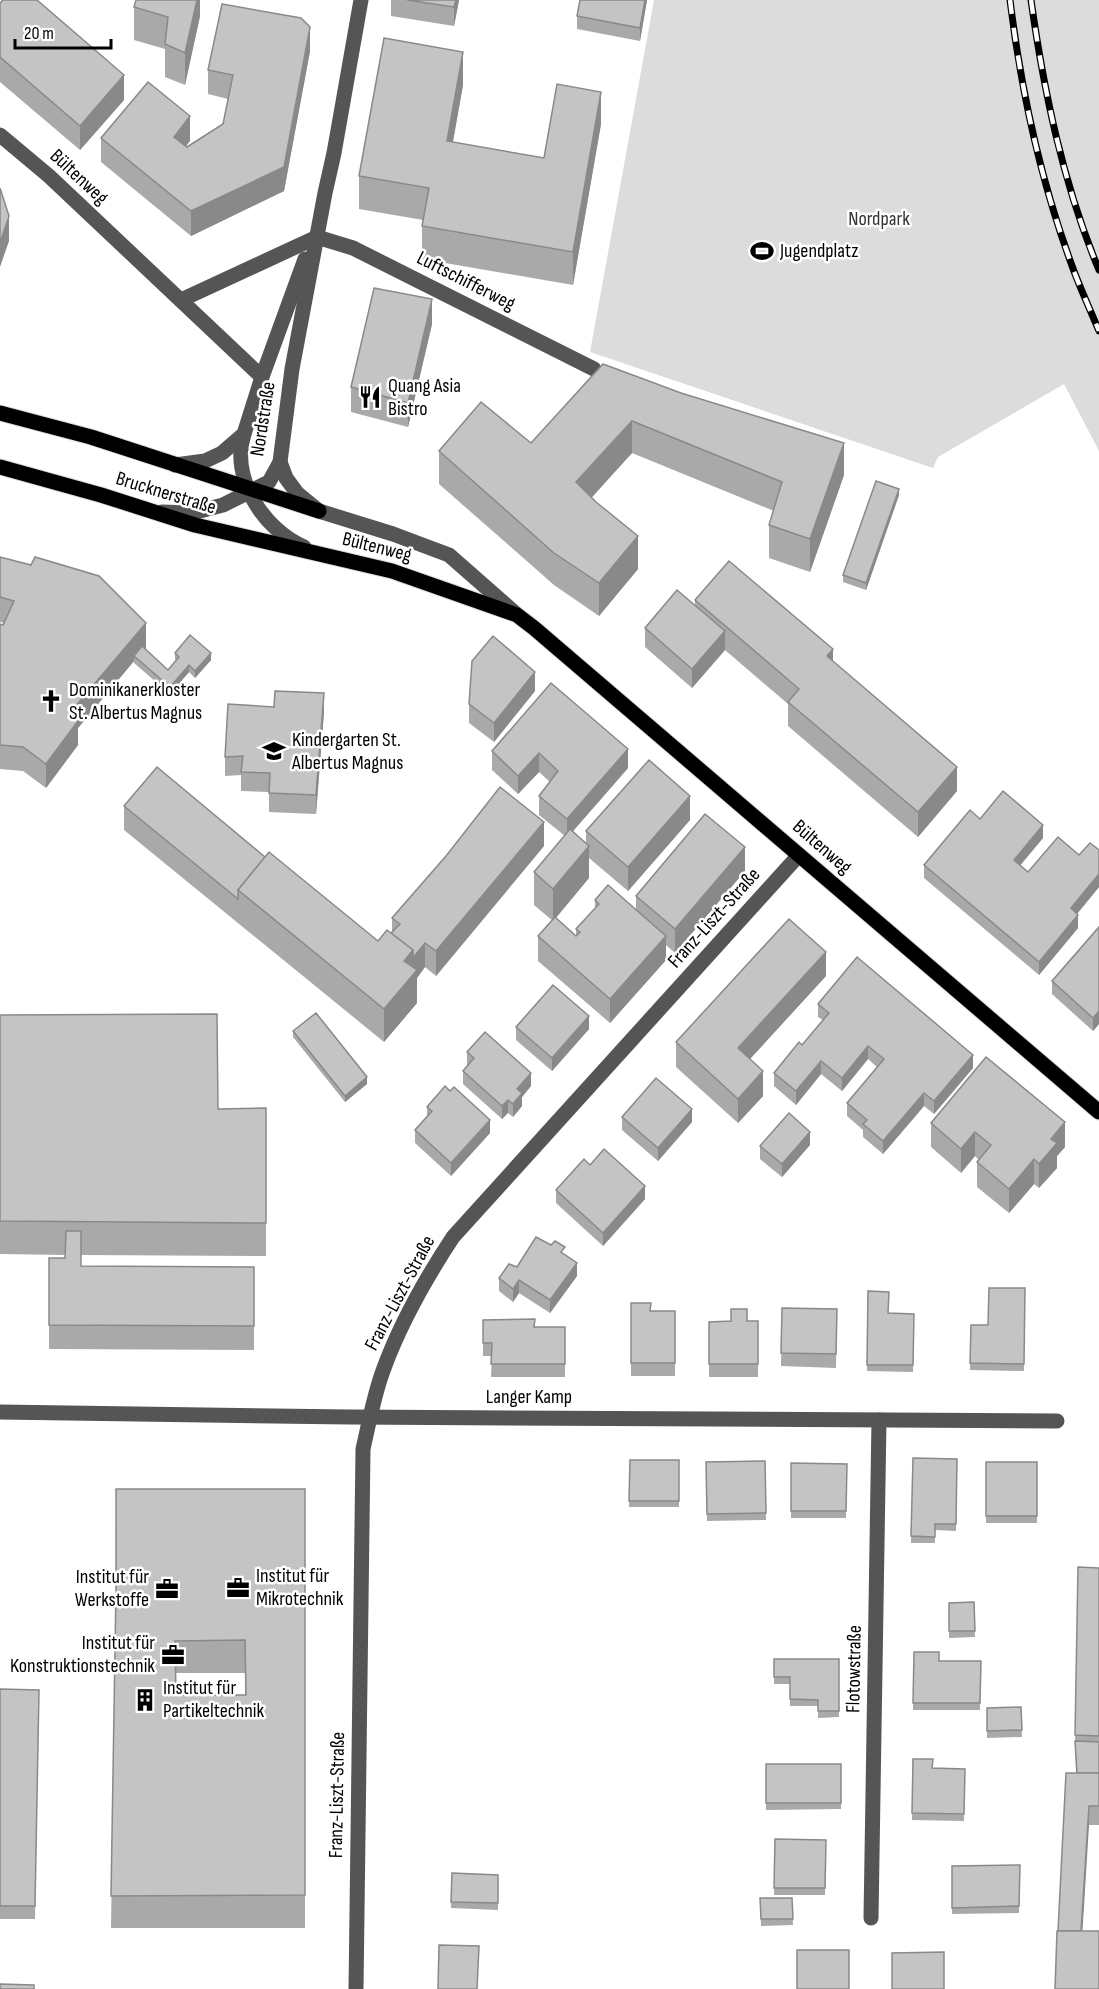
<svg xmlns="http://www.w3.org/2000/svg" width="1099" height="1989" viewBox="0 0 1099 1989" font-family="'Sofia Sans Condensed',sans-serif">
	<style>
		.green { fill: #dcdcdc }
		.lines { fill: none; stroke-linecap: round; stroke-linejoin: round }
		.major-casing { stroke: #dbdbdb; stroke-width: 17 }
		.minor { stroke: #555; stroke-width: 15 }
		.major { stroke: #000; stroke-width: 15 }
		.rail-casing { stroke: #000; stroke-width: 7 }
		.rail { stroke: #fff; stroke-width: 4.5; stroke-dasharray: 14; stroke-linecap: butt }
		.wall { fill: #a9a9a9; fill-rule: evenodd }
		.shaded-wall { fill: #898989 }
		.building { fill: #c4c4c4; stroke: #898989; stroke-width: 1.5; fill-rule: evenodd }
		.labels { text-anchor: middle; dominant-baseline: central; stroke-width: 5; stroke-linejoin: round; paint-order: stroke }
		.street-label { font-size: 20px; fill: #000; stroke: #fff }
		.park-label { font-size: 20px; fill: #333; stroke: #fff }
		.poi-label { font-size: 20px; fill: #000; stroke: #fff; text-anchor: start }
	</style>
	<rect width="100%" height="100%" fill="#fff"/>
	<!-- green -->
	<path class="green" d="M654 0H1099V451L1064 384 938 457 933 468 590 352Z"/>
	<g class="lines">
		<!-- major casing -->
		<g class="major-casing">
			<g id="major">
				<path d="M0 413 91 437 319 511"/>
				<path d="M0 467 101 495 195 525 392 571 517 615 534 628 1099 1112"/>
			</g>
		</g>
		<!-- minor -->
		<g class="minor">
			<path d="M0 135 49 176 262 377"/>
			<path d="M317 237 353 248 594 369"/>
			<path d="M181 300 317 237"/>
			<path d="M244 434C230 478 264 530 304 547"/>
			<path d="M280 462 286 478 297 493 319 511 393 534 449 555 515 613"/>
			<path d="M175 465 205 461 222 453 244 434 262 377 305 259"/>
			<path d="M162 512 192 513 223 505 269 482 280 462 292 369 325 193 334 153 361 0"/>
			<path d="M0 1412 350 1417 1057 1421"/>
			<path d="M871 1918 879 1420"/>
			<path d="M356 1989 363 1449C369 1423 374 1394 384 1368 401 1322 426 1278 453 1237L799 855"/>
		</g>
		<!-- major -->
		<use href="#major" class="major"/>
		<!-- rail casing -->
		<g class="rail-casing">
			<g id="rail">
				<path d="M1010 0C1021 90 1040 178 1071 263 1079 286 1090 309 1099 331"/>
				<path d="M1031 0C1044 92 1063 184 1099 270"/>
			</g>
		</g>
		<!-- rail -->
		<use href="#rail" class="rail"/>
	</g>
	<!-- wall -->
	<g class="wall">
		<path d="M200 0V16L185 85 165 77V49L134 40V7Z"/>
		<path d="M391 0H459L454 26 391 16Z"/>
		<path d="M580 0H647L640 41 577 29V16Z"/>
		<path d="M0 3 124 100 80 150 0 82Z"/>
		<path d="M310 51 284 191 191 236 101 162V138L190 141 186 146 187 147 223 124 228 99 208 94V70Z"/>
		<path d="M463 85 453 142 544 158 601 124 573 285 422 259V226L423 220 359 209V176Z"/>
		<path d="M432 324 408 427 351 412V387Z"/>
		<path d="M603 364 844 475 810 572 769 558V525L774 511 632 453 591 497 638 569 599 616 554 585 439 484V451L531 443Z"/>
		<path d="M899 495 866 590 843 582V575Z"/>
		<path d="M0 557 146 648 145 649 168 670 176 661 175 659V653L211 660 195 678 189 672 170 694 134 663V661L78 728V745L46 788 23 771 0 769V624L3 625 4 623 0 622Z"/>
		<path d="M695 600 833 661 957 791 918 837 788 726V704L725 650 692 688 645 647V628L695 606Z"/>
		<path d="M551 683 628 768 573 831 586 843V831L690 820 628 891 589 858V878L556 918 576 936V929L595 908V900L636 909V896L745 871 675 953 666 945V960L610 1023 538 961V936L553 921 534 905V872L565 836 539 815V796L550 782 539 772 518 794 492 770V751Z"/>
		<path d="M535 691 494 742 469 723V704Z"/>
		<path d="M324 712 316 814 269 812V792L241 791V775L225 776V757Z"/>
		<path d="M124 806 265 857 378 941 392 933V918L544 846 436 976 425 967 417 978V1003L384 1042 124 830Z"/>
		<path d="M980 819 1043 838 1020 865 1028 872 1079 855 1099 850V887L1077 914 1078 928 1039 975 924 878V865Z"/>
		<path d="M1099 927V1024L1093 1031 1052 994V981Z"/>
		<path d="M826 976 750 1059 763 1096 738 1123 676 1067V1042Z"/>
		<path d="M818 1004 973 1068 934 1114 924 1106 883 1154 863 1137V1130L847 1116V1103L877 1067 868 1059 842 1091 821 1074 796 1105 774 1086V1073L802 1045 823 1020 818 1017Z"/>
		<path d="M0 1015 218 1109 266 1108V1256L81 1255V1266L254 1267V1350L49 1349V1258H65V1255L0 1254Z"/>
		<path d="M516 1027 589 1029 552 1071 516 1040Z"/>
		<path d="M293 1031 367 1084 345 1102 293 1037Z"/>
		<path d="M467 1052 531 1086 522 1097V1106L513 1117 508 1113 502 1119 463 1084V1071L467 1065Z"/>
		<path d="M427 1107 490 1133 451 1176 415 1143V1130L427 1117Z"/>
		<path d="M622 1117 692 1122 658 1161 622 1130Z"/>
		<path d="M931 1123 1065 1147 1057 1156V1168L1039 1188 1034 1184 1009 1213 977 1187V1162L979 1160 975 1156 961 1173 931 1147Z"/>
		<path d="M810 1145 782 1177 760 1159V1146Z"/>
		<path d="M556 1190 645 1199 603 1246 556 1203Z"/>
		<path d="M565 1255 577 1276 550 1313 519 1293 513 1302 499 1291V1278L517 1267Z"/>
		<path d="M1025 1288 1024 1371 970 1370 971 1325H988Z"/>
		<path d="M868 1291 888 1313 914 1314 913 1372 867 1371Z"/>
		<path d="M631 1303 651 1311H675V1376H631Z"/>
		<path d="M782 1308 837 1309 836 1368 781 1366Z"/>
		<path d="M483 1320 535 1327H565V1377H491L492 1356H483Z"/>
		<path d="M758 1321V1377H709V1322Z"/>
		<path d="M913 1458 957 1459 956 1531 935 1530V1543H911Z"/>
		<path d="M630 1460H679V1507H629Z"/>
		<path d="M765 1461 766 1520 707 1521 706 1462Z"/>
		<rect x="986" y="1462" width="51" height="61"/>
		<path d="M791 1463 847 1464 846 1518H791Z"/>
		<path d="M305 1489V1928H111L116 1593ZM176 1673H245V1695H176Z"/>
		<path d="M1099 1568V1825H1089L1055 1989 1076 1773 1075 1735Z"/>
		<path d="M974 1602 975 1637 949 1638V1603Z"/>
		<path d="M914 1652 939 1661H981L980 1710H913Z"/>
		<path d="M774 1659H839V1717L818 1718V1706H790V1684H774Z"/>
		<path d="M0 1689 39 1690 35 1919H0Z"/>
		<path d="M1021 1707 1022 1737 987 1738V1708Z"/>
		<path d="M913 1759 933 1768 965 1769 964 1821 912 1820Z"/>
		<path d="M766 1764H841V1809L766 1810Z"/>
		<path d="M775 1839 826 1840 825 1895H774Z"/>
		<path d="M1020 1865 1019 1913 952 1914V1866Z"/>
		<path d="M452 1873 498 1875V1910L451 1908Z"/>
		<path d="M760 1898H792L793 1925 761 1926Z"/>
	</g>
	<!-- shaded-wall -->
	<g class="shaded-wall">
		<path d="M197 0H200V16L185 85V53Z"/>
		<path d="M456 0H459L454 26V7Z"/>
		<path d="M645 0H647L640 41V28Z"/>
		<path d="M310 27V51L284 191 191 236V211Z"/>
		<path d="M463 52V85L447 174V141Z"/>
		<path d="M124 75V100L80 150V126Z"/>
		<path d="M601 92V124L573 285V252Z"/>
		<path d="M190 116V141L174 161V137Z"/>
		<path d="M9 216V241L0 267V243Z"/>
		<path d="M432 299V324L408 427V403Z"/>
		<path d="M632 421V453L576 515V482Z"/>
		<path d="M844 443V475L810 572V539Z"/>
		<path d="M899 489V495L866 590V583Z"/>
		<path d="M638 536V569L599 616V583Z"/>
		<path d="M146 623V648L136 659 134 656V661L78 728V745L46 788V764L68 715Z"/>
		<path d="M725 631V650L692 688V669Z"/>
		<path d="M833 649V674L827 656Z"/>
		<path d="M211 653V660L195 678V671Z"/>
		<path d="M189 665V672L170 694V687Z"/>
		<path d="M535 672V691L494 742V723Z"/>
		<path d="M324 693V712L316 814V795Z"/>
		<path d="M628 749V768L567 838V819Z"/>
		<path d="M539 753V772L518 794V776Z"/>
		<path d="M957 767V791L918 837V812Z"/>
		<path d="M690 796V820L628 891V867Z"/>
		<path d="M544 822V846L436 976V951Z"/>
		<path d="M1043 825V838L1014 873V860Z"/>
		<path d="M589 846V878L553 921V889Z"/>
		<path d="M745 847V871L675 953V929Z"/>
		<path d="M1099 874V887L1071 921V908Z"/>
		<path d="M1078 915V928L1039 975V962Z"/>
		<path d="M666 936V960L610 1023V999Z"/>
		<path d="M425 943V967L417 978V1003L384 1042V1009L404 961 413 950Z"/>
		<path d="M826 952V976L738 1072V1048Z"/>
		<path d="M1099 1011V1024L1093 1031V1018Z"/>
		<path d="M589 1016V1029L552 1071V1058Z"/>
		<path d="M868 1046V1059L842 1091V1078Z"/>
		<path d="M973 1055V1068L934 1114V1101Z"/>
		<path d="M821 1061V1074L796 1105V1091Z"/>
		<path d="M763 1071V1096L738 1123V1099Z"/>
		<path d="M531 1073V1086L522 1097V1106L513 1117V1104L517 1089Z"/>
		<path d="M367 1077V1084L345 1102V1096Z"/>
		<path d="M924 1093V1106L883 1154V1141Z"/>
		<path d="M508 1100V1113L502 1119V1106Z"/>
		<path d="M692 1109V1122L658 1161V1148Z"/>
		<path d="M490 1120V1133L451 1176V1163Z"/>
		<path d="M1065 1122V1147L1057 1156V1168L1039 1188V1164L1051 1139Z"/>
		<path d="M810 1132V1145L782 1177V1164Z"/>
		<path d="M975 1132V1156L961 1173V1149Z"/>
		<path d="M1034 1159V1184L1009 1213V1189Z"/>
		<path d="M645 1186V1199L603 1246V1233Z"/>
		<path d="M577 1263V1276L550 1313V1300Z"/>
		<path d="M519 1280V1293L513 1302V1289Z"/>
		<path d="M1089 1806V1825L1081 1956V1937Z"/>
	</g>
	<!-- building -->
	<g class="building">
		<path d="M3 0H37L124 75 80 126 0 57V3Z"/>
		<path d="M136 0H197L185 53 165 44 168 17 134 7Z"/>
		<path d="M407 0H456L454 7Z"/>
		<path d="M580 0H645L640 28 577 16Z"/>
		<path d="M222 4 301 18 310 27 284 167 191 211 101 138 148 82 190 116 174 137 187 147 223 124 233 75 208 70Z"/>
		<path d="M384 38 463 52 447 141 544 158 557 84 601 92 573 252 422 226 429 188 359 176Z"/>
		<path d="M0 188 9 216 0 243Z"/>
		<path d="M374 288 432 299 408 403 351 387Z"/>
		<path d="M603 364 681 393 844 443 810 539 769 525 782 482 632 421 576 482 596 502 638 536 599 583 554 553 439 451 481 402 531 443Z"/>
		<path d="M876 481 899 489 866 583 843 575Z"/>
		<path d="M0 557 31 565 35 557 99 576 146 623 68 715 78 721 46 764 23 747 0 745V624L3 625 14 601 0 597Z"/>
		<path d="M729 561 833 649 827 656 957 767 918 812 788 702 799 689 695 600Z"/>
		<path d="M677 590 725 631 692 669 645 628Z"/>
		<path d="M190 635 211 653 195 671 189 665 170 687 134 656 142 646 168 670 179 657 175 653Z"/>
		<path d="M493 636 535 672 494 723 469 704 472 661Z"/>
		<path d="M551 683 628 749 567 819 539 796 558 771 539 753 518 776 492 751Z"/>
		<path d="M275 691 324 693 316 795 269 793 270 773 241 772 243 756 225 757 228 704 274 707Z"/>
		<path d="M649 760 690 796 628 867 586 831Z"/>
		<path d="M157 767 265 857 238 890V899L124 806Z"/>
		<path d="M500 787 544 822 436 951 425 943 413 958V950L391 933 400 924 392 918 446 856Z"/>
		<path d="M1003 791 1043 825 1014 860 1028 872 1058 837 1079 855 1090 843 1099 850V874L1071 908 1078 915 1039 962 924 865 970 810 980 819Z"/>
		<path d="M705 814 745 847 675 929 636 896Z"/>
		<path d="M570 829 589 846 553 889 534 872Z"/>
		<path d="M269 852 378 941 387 930 413 950 404 961 417 970 384 1009 238 890Z"/>
		<path d="M608 885 666 936 610 999 538 936 555 917 576 936 580 932 576 929 599 904 595 900Z"/>
		<path d="M789 919 826 952 738 1048 763 1071 738 1099 676 1042Z"/>
		<path d="M1099 927V1011L1093 1018 1052 981Z"/>
		<path d="M857 957 973 1055 934 1101 924 1093 883 1141 863 1124 867 1120 847 1103 884 1059 868 1046 842 1078 821 1061 796 1091 774 1073 799 1042 802 1045 829 1013 818 1004Z"/>
		<path d="M553 985 589 1016 552 1058 516 1027Z"/>
		<path d="M316 1013 367 1077 345 1096 293 1031Z"/>
		<path d="M217 1014 218 1109 266 1108V1223L0 1221V1015Z"/>
		<path d="M485 1032 531 1073 517 1089 522 1093 513 1104 508 1100 502 1106 463 1071 474 1058 467 1052Z"/>
		<path d="M986 1057 1065 1122 1051 1139 1057 1143 1039 1164 1034 1159 1009 1189 977 1162 991 1145 975 1132 961 1149 931 1123Z"/>
		<path d="M656 1078 692 1109 658 1148 622 1117Z"/>
		<path d="M445 1086 450 1091 454 1087 490 1120 451 1163 415 1130 432 1111 427 1107Z"/>
		<path d="M789 1113 810 1132 782 1164 760 1146Z"/>
		<path d="M604 1149 645 1186 603 1233 556 1190 584 1159 590 1165Z"/>
		<path d="M66 1231H81V1266L254 1267V1326L49 1325V1258H65Z"/>
		<path d="M536 1237 551 1245 555 1241 565 1247 561 1252 577 1263 550 1300 519 1280 513 1289 499 1278 509 1264 517 1267Z"/>
		<path d="M989 1288H1025L1024 1364 970 1363 971 1325H988Z"/>
		<path d="M868 1291 889 1292 888 1313 914 1314 913 1365H867Z"/>
		<path d="M631 1303H651L650 1311H675V1363H631Z"/>
		<path d="M782 1308 837 1309 836 1354 781 1353Z"/>
		<path d="M731 1309H747V1321H758V1364H709V1322L731 1321Z"/>
		<path d="M535 1319 534 1327H565V1364H491L492 1343H483V1320Z"/>
		<path d="M913 1458 957 1459 956 1524H935V1537L911 1536Z"/>
		<path d="M630 1460H679V1501H629Z"/>
		<path d="M765 1461 766 1513 707 1514 706 1462Z"/>
		<rect x="986" y="1462" width="51" height="54"/>
		<path d="M791 1463 847 1464 846 1511H791Z"/>
		<path d="M116 1489H305V1895L111 1896 116 1588ZM245 1640 246 1695H176L175 1641Z"/>
		<path d="M1078 1567 1099 1568V1736L1075 1735Z"/>
		<path d="M974 1602 975 1631H949V1603Z"/>
		<path d="M914 1652H939V1661H981L980 1703H913Z"/>
		<path d="M774 1659H839V1711H818V1700L790 1699V1677H774Z"/>
		<path d="M0 1689 39 1690 35 1906H0Z"/>
		<path d="M1021 1707 1022 1730 987 1731V1708Z"/>
		<path d="M1075 1741 1099 1742V1773H1077Z"/>
		<path d="M913 1759H933L932 1768 965 1769 964 1814 912 1813Z"/>
		<rect x="766" y="1764" width="75" height="39"/>
		<path d="M1066 1773H1099V1806H1089L1081 1931H1058Z"/>
		<path d="M775 1839 826 1840 825 1888H774Z"/>
		<path d="M1020 1865 1019 1906 952 1908V1866Z"/>
		<path d="M452 1873 498 1875V1903L451 1902Z"/>
		<path d="M760 1898H792L793 1919H761Z"/>
		<path d="M1057 1931H1099V1989H1055Z"/>
		<path d="M439 1945 479 1946 477 1989H438Z"/>
		<rect x="797" y="1950" width="52" height="39"/>
		<path d="M944 1952V1989H892V1953Z"/>
		<path d="M0 1984 34 1985V1989H0Z"/>
	</g>
	<!-- icons -->
	<defs>
		<g id="stadium-bare" transform="scale(1.8)"><path d="M0-5a6.5 5 0 1 0 0 10a6.5 5 0 1 0 0-10ZM-3.5-1.8h7v3.6h-7Z" fill="#000" stroke="#fff" stroke-width="2.5" paint-order="stroke"/></g>
		<g id="restaurant-bare" transform="scale(1.8)"><path d="M-5-6h1v4h1v-4h1v4h1v-4h1v5L-1.5 .5V6h-2V.5L-5-1ZM5-6V6H3V1.5H1.5Q1.5-4 5-6Z" fill="#000" stroke="#fff" stroke-width="2.5" paint-order="stroke"/></g>
		<g id="church-bare" transform="scale(1.8)"><path d="M-1.2-6h2.4v3.5h3.3v2.4h-3.3V6h-2.4V-.1h-3.3v-2.4h3.3Z" fill="#000" stroke="#fff" stroke-width="2.5" paint-order="stroke"/></g>
		<g id="school-bare" transform="scale(1.8)"><path d="M0-5L7-2L0 1L-7-2ZM-4 1L0 2.5L4 1V4Q0 6-4 4Z" fill="#000" stroke="#fff" stroke-width="2.5" paint-order="stroke"/></g>
		<g id="office-bare" transform="scale(1.8)"><path d="M-6-3h4V-5.5h4V-3h4V5H-6ZM-1-4.5V-3h2v-1.5ZM-6 0V1H6V0Z" fill="#000" stroke="#fff" stroke-width="2.5" paint-order="stroke"/></g>
		<g id="building-bare" transform="scale(1.8)"><path d="M-4-6H4V6H1V3H-1V6H-4ZM-2.5-4.3h1.7v1.8h-1.7ZM.8-4.3h1.7v1.8H.8ZM-2.5-1h1.7V.8h-1.7ZM.8-1h1.7V.8H.8Z" fill="#000" stroke="#fff" stroke-width="2.5" paint-order="stroke"/></g>
	</defs>
	<g fill-rule="evenodd">
		<use href="#stadium-bare" x="762" y="251"/>
		<use href="#restaurant-bare" x="370" y="397"/>
		<use href="#church-bare" x="51" y="701"/>
		<use href="#school-bare" x="274" y="751"/>
		<use href="#office-bare" x="238" y="1588"/>
		<use href="#office-bare" x="167" y="1589"/>
		<use href="#office-bare" x="173" y="1655"/>
		<use href="#building-bare" x="145" y="1700"/>
	</g>
	<g class="labels">
		<!-- street labels -->
		<g class="street-label">
			<text transform="translate(79 177) rotate(43)">Bültenweg</text>
			<text transform="translate(466 281) rotate(27)">Luftschifferweg</text>
			<text transform="translate(263 419) rotate(-81)">Nordstraße</text>
			<text transform="translate(166 493) rotate(17)">Brucknerstraße</text>
			<text transform="translate(377 547) rotate(14)">Bültenweg</text>
			<text transform="translate(822 847) rotate(41)">Bültenweg</text>
			<text transform="translate(714 918) rotate(-48)">Franz-Liszt-Straße</text>
			<text transform="translate(400 1293) rotate(-62)">Franz-Liszt-Straße</text>
			<text x="529" y="1397">Langer Kamp</text>
			<text transform="translate(854 1669) rotate(-89)">Flotowstraße</text>
			<text transform="translate(337 1795) rotate(-89)">Franz-Liszt-Straße</text>
		</g>
		<!-- park labels -->
		<g class="park-label">
			<text x="879" y="219">Nordpark</text>
		</g>
		<!-- poi labels -->
		<g class="poi-label">
			<text x="780" y="251">Jugendplatz</text>
			<text x="388" y="386">Quang Asia<tspan x="388" dy="23">Bistro</tspan></text>
			<text x="69" y="690">Dominikanerkloster<tspan x="69" dy="23">St. Albertus Magnus</tspan></text>
			<text x="292" y="740">Kindergarten St.<tspan x="292" dy="23">Albertus Magnus</tspan></text>
			<text x="256" y="1576">Institut für<tspan x="256" dy="23">Mikrotechnik</tspan></text>
			<text x="149" y="1577" text-anchor="end">Institut für<tspan x="149" dy="23">Werkstoffe</tspan></text>
			<text x="155" y="1643" text-anchor="end">Institut für<tspan x="155" dy="23">Konstruktionstechnik</tspan></text>
			<text x="163" y="1688">Institut für<tspan x="163" dy="23">Partikeltechnik</tspan></text>
		</g>
	</g>
	<!-- scale -->
	<path d="M15 39v9h96v-9" fill="none" stroke="#000000" stroke-width="3"/>
	<text x="24" y="39" font-size="18" fill="#000000" stroke="#ffffff" stroke-width="4.5" paint-order="stroke">20 m</text>
</svg>
